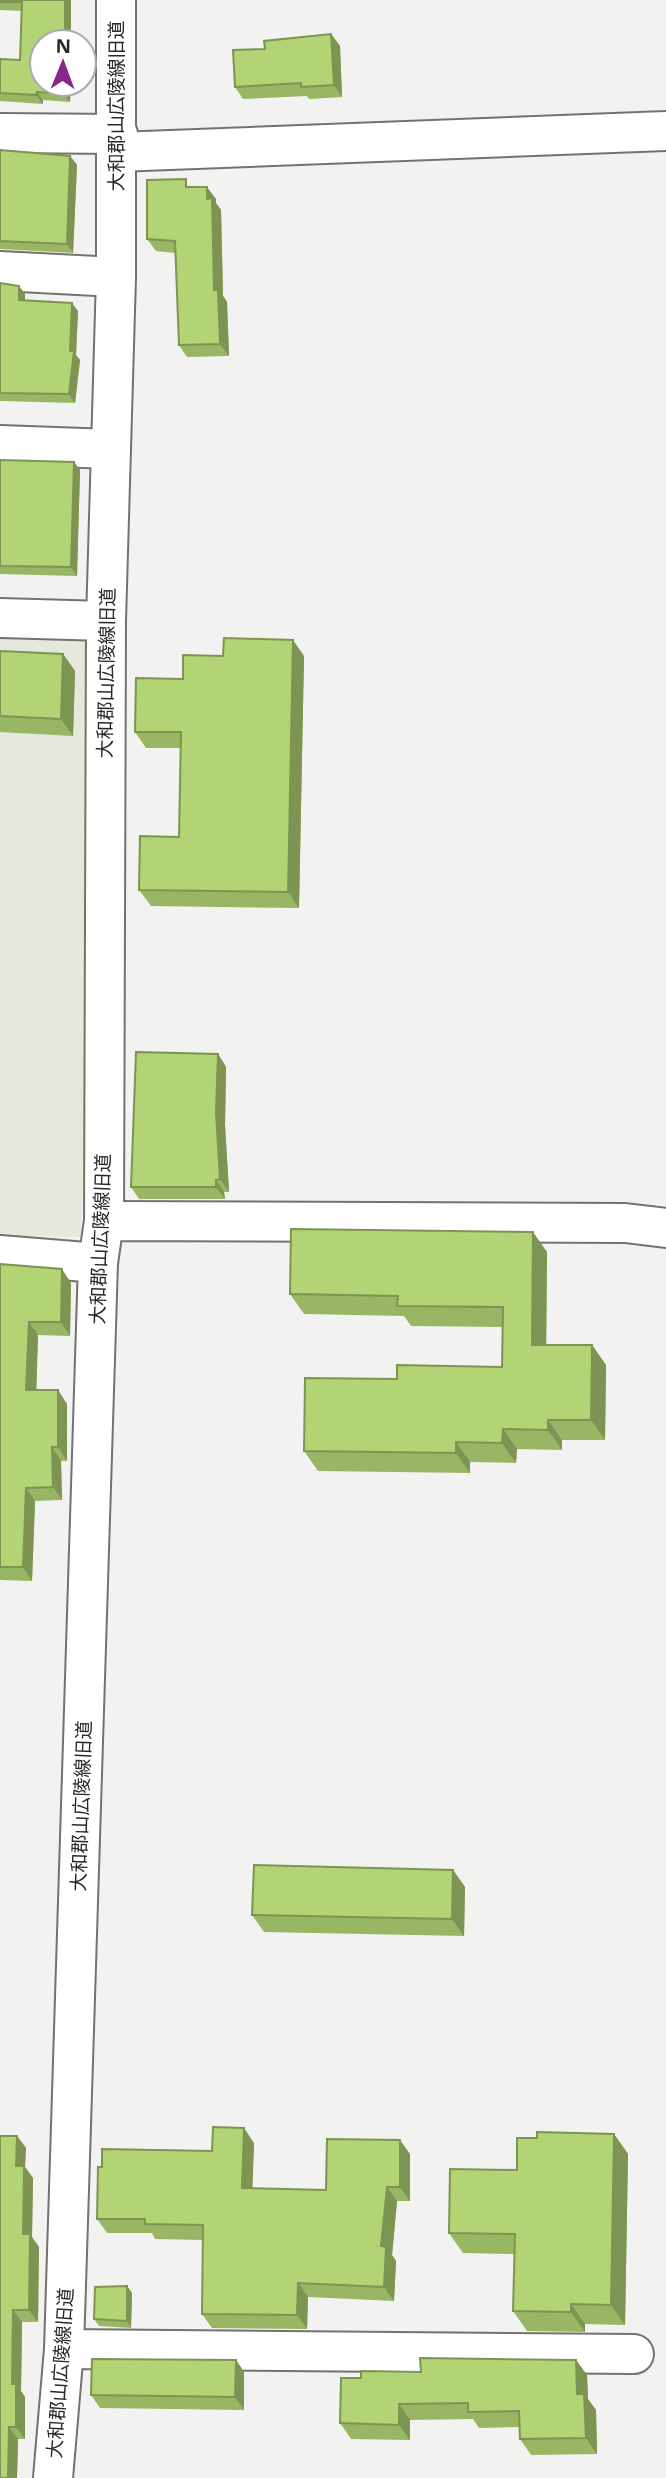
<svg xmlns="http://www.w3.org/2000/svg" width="666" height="2478" viewBox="0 0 666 2478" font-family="'Open Sans','Noto Sans JP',sans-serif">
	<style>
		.built { fill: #e4e8dd }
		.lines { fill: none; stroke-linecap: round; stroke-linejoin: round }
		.street-casing { stroke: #727370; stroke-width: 42 }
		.secondary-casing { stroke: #727370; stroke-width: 42 }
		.street { stroke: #fff; stroke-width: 38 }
		.secondary { stroke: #fff; stroke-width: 38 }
		.wall { fill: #99b665 }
		.shaded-wall { fill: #7d9452 }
		.building { fill: #b2d475; stroke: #7d9452; stroke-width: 2 }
		.labels { text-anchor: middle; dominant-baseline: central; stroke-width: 5; stroke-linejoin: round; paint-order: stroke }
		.street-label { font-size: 19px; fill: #292928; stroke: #fff }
	</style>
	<rect width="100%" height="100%" fill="#f2f3f0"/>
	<!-- built -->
	<path class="built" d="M0 630 105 642 81 1237 0 1236Z"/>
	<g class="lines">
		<!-- street casing -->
		<g class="street-casing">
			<g id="street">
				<path d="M0 133 118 134"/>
				<path d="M117 152 666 131"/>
				<path d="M0 271 116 277"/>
				<path d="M0 445 111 449"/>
				<path d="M0 618 106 621"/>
				<path d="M0 1255 98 1263"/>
				<path d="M64 2349 634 2354"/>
				<path d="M53 2478 64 2349 98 1263 104 1221 625 1223 666 1228"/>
			</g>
		</g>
		<!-- secondary casing -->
		<g class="secondary-casing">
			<path id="secondary" d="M104 1221 106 621 116 277V0"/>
		</g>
		<!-- street -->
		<use href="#street" class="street"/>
		<!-- secondary -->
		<use href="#secondary" class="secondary"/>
	</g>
	<!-- wall -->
	<g class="wall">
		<path d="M0 0H71L70 102 43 100V104L0 101V59L20 60 21 11 0 10Z"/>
		<path d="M331 34 340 46 342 97 309 99 307 96 243 99 235 87 265 49Z"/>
		<path d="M0 150 70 156 77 165 73 253 0 249Z"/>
		<path d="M192 187 216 199V203L221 210 223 296 227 302 229 356 187 357 179 345 176 253 156 251 147 239Z"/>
		<path d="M0 283 19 286 25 294V301L78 311 76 355 80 360 75 403 0 401Z"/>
		<path d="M0 460 74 462 80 470 77 576 0 574Z"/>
		<path d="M0 651 63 654 75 671 73 736 0 732Z"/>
		<path d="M304 656 299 908 151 906 139 890 179 837 181 748H146L135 732 183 679Z"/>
		<path d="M218 1054 226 1067 225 1125 229 1192H224L225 1199H139L131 1187Z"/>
		<path d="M547 1252 546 1345H592L606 1365 605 1440H562V1450L517 1449 516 1463 470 1462V1473L318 1471 304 1451 397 1379 502 1367V1327L411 1326 404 1316 304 1314 290 1294Z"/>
		<path d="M0 1264 71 1283 70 1336 38 1335 36 1390 67 1404V1461H61L62 1500 35 1501 32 1581 0 1580Z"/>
		<path d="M453 1870 465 1887 464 1936 264 1932 252 1915Z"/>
		<path d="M614 2134 628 2154 625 2325 585 2324V2332L527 2331 513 2311 514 2254 463 2253 449 2233 517 2170 537 2138Z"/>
		<path d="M17 2136 26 2148 25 2167 33 2178 32 2237 39 2247 38 2322H22L21 2391 25 2397V2439H18L17 2478H0Z"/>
		<path d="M254 2143 252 2189 326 2190 410 2154V2201H397L392 2255 396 2261 394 2301 308 2297 307 2329 212 2328 202 2314 203 2240 155 2239 152 2233H107L97 2219 102 2167 212 2151Z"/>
		<path d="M127 2286 132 2293 131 2328 99 2326 94 2319Z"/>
		<path d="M236 2360 244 2372V2410L100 2408 91 2395Z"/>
		<path d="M576 2360 587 2375 588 2399 596 2410 597 2454 531 2455 520 2439 519 2427 479 2428 473 2419 410 2420V2440L351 2439 340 2423 361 2378Z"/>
	</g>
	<!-- shaded-wall -->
	<g class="shaded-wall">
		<rect x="65" y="0" width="6" height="42"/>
		<path d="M331 34 340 46 342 97 334 85Z"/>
		<path d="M64 84H71L70 102 64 94Z"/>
		<path d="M37 92 43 100V104L36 95Z"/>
		<path d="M70 156 77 165 73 253 67 244Z"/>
		<path d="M207 187 216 199V203L221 210 223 296 227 302 229 356 220 344 214 290 207 199Z"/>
		<path d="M19 286 25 294V309L19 300Z"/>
		<path d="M72 303 78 311 76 355 80 360 75 403 69 394Z"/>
		<path d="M74 462 80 470 77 576 71 567Z"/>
		<path d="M293 640 304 656 299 908 288 892Z"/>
		<path d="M63 654 75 671 73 736 61 719Z"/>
		<path d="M218 1054 226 1067 225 1125 229 1192 220 1179 216 1112Z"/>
		<path d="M216 1180 224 1192 225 1199 216 1187Z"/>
		<path d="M533 1232 547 1252 546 1365 532 1345Z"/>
		<path d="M62 1269 71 1283 70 1336 61 1322Z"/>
		<path d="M29 1322 38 1335 36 1404 26 1390Z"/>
		<path d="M592 1345 606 1365 605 1440 591 1420Z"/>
		<path d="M58 1390 67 1404V1461L58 1447Z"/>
		<path d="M548 1420 562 1440V1450L548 1430Z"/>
		<path d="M503 1429 517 1449 516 1463 502 1443Z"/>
		<path d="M456 1442 470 1462V1473L456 1453Z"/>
		<path d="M52 1447 61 1461 62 1500 53 1487Z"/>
		<path d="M26 1488 35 1501 32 1581 23 1567Z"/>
		<path d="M453 1870 465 1887 464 1936 452 1919Z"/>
		<path d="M244 2128 254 2143 252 2203 242 2188Z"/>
		<path d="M614 2134 628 2154 625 2325 611 2305Z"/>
		<path d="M17 2136 26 2148 25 2167 33 2178 32 2237 39 2247 38 2322 29 2310 16 2166Z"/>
		<path d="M400 2140 410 2154V2201L400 2187Z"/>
		<path d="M387 2187 397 2201 392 2255 396 2261 394 2301 384 2287 381 2246Z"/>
		<path d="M298 2283 308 2297 307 2329 297 2315Z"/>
		<path d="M127 2286 132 2293 131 2328 127 2321Z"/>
		<path d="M571 2304 585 2324V2332L571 2312Z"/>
		<path d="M13 2310 22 2322 21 2391 25 2397V2439L16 2427 12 2384Z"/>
		<path d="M236 2360 244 2372V2410L235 2397Z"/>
		<path d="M576 2360 587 2375 588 2399 596 2410 597 2454 586 2438 577 2394Z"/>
		<path d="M399 2404 410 2420V2440L399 2425Z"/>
		<path d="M9 2427 18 2439 17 2478H8Z"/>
	</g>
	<!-- building -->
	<g class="building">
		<path d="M0 0H65V42H42V84H64V94L37 92 36 95 0 93V59L20 60 22 2H0Z"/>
		<path d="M331 34 334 85 301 87V83L235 87 233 50 265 49 264 41Z"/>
		<path d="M0 150 70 156 67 244 0 241Z"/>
		<path d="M186 179V187H207V199L212 198 214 290H218L220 344 179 345 175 241 147 239V180Z"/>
		<path d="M0 283 19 286V300L72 303 70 351H74L69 394 0 393Z"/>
		<path d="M0 460 74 462 71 567 0 566Z"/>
		<path d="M224 638 293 640 288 892 139 890 140 836 179 837 181 732H135L136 678 183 679V655L223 656Z"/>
		<path d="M0 651 63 654 61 719 0 716Z"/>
		<path d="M136 1052 218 1054 216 1112 220 1179 216 1180V1187H131Z"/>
		<path d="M291 1229 533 1232 532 1345H592L591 1420H548V1430L503 1429 502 1443 456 1442V1453L304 1451 305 1378 397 1379V1365L502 1367 503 1307 397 1306 398 1296 290 1294Z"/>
		<path d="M0 1264 62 1269 61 1322H29L26 1390H58V1447H52L53 1487 26 1488 23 1567H0Z"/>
		<path d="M254 1865 453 1870 452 1919 252 1915Z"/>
		<path d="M213 2127 244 2128 242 2188 326 2190 327 2139 400 2140V2187H387L381 2246 386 2247 384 2287 298 2283 297 2315 202 2314 203 2225 145 2224V2219H97L98 2167H102V2149L212 2151Z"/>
		<path d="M537 2132 614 2134 611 2305 571 2304V2312L513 2311 515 2234 449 2233 450 2169 517 2170V2138H537Z"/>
		<path d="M0 2136H17L16 2166H24L23 2234H30L29 2310H13L12 2384H16V2427H9L8 2478H0Z"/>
		<path d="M127 2286V2321L94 2319 95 2287Z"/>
		<path d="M420 2358 576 2360 577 2394H584L586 2438 520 2439 519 2411 468 2412V2403L399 2404V2425L340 2423 341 2378H361V2371L421 2372Z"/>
		<path d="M92 2359 236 2360 235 2397 91 2395Z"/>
	</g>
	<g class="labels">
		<!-- street labels -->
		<g class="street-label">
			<text transform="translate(116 106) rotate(-90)">大和郡山広陵線旧道</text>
			<text transform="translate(106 673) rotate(-89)">大和郡山広陵線旧道</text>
			<text transform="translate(100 1239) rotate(-88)">大和郡山広陵線旧道</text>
			<text transform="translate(81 1806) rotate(-88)">大和郡山広陵線旧道</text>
			<text transform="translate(60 2373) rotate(-86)">大和郡山広陵線旧道</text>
		</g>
	</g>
	<!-- north arrow -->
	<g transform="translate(63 63) rotate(1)"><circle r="33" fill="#ffffff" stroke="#a9a9a9" stroke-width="2"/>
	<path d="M0-5L12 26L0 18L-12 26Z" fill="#8a258c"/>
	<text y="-10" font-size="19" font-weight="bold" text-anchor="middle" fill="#292928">N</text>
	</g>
</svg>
